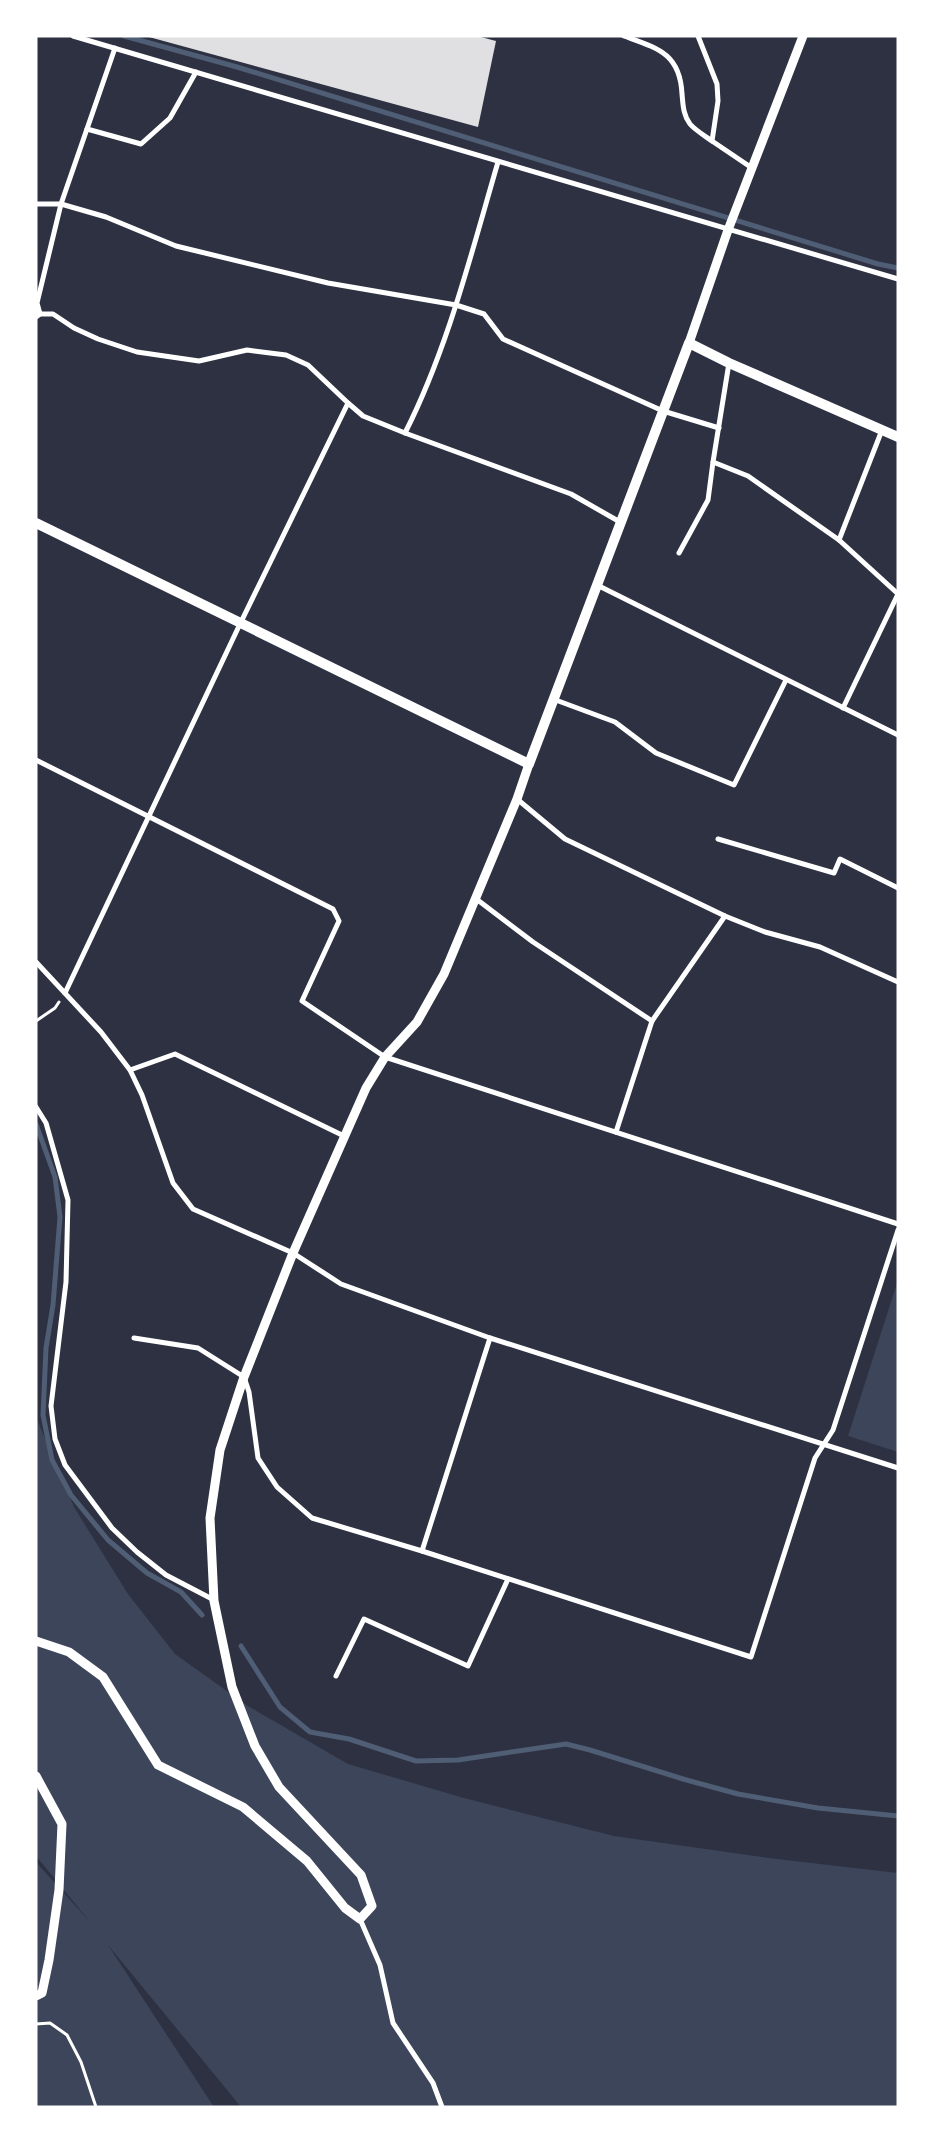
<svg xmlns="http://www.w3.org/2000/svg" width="934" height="2143" viewBox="0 0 934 2143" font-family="'Noto Sans',sans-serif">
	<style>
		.green { fill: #3c4559 }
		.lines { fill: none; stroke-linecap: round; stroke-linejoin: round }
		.stream { stroke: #4f5d75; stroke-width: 5 }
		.building { fill: #e0e0e3 }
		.path { stroke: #fff; stroke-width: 3 }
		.minor { stroke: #fff; stroke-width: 5 }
		.tertiary { stroke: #fff; stroke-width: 9 }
		.secondary { stroke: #fff; stroke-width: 10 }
	</style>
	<rect width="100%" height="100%" fill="#2d3142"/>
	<!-- green -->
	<g class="green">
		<path d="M898 1280V1452L848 1436Z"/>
		<path d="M36 1417 74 1507 128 1594 175 1654 248 1706 348 1764 464 1798 614 1836 777 1859 898 1873V2107H241L108 1945 214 2107H36V1862L90 1922 36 1856Z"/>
	</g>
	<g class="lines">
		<!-- stream -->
		<g class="stream">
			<path d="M124 36 237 67 878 264 898 268"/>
			<path d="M36 1124 55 1177 60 1217 53 1305 46 1348 43 1415 52 1460 71 1495 108 1540 147 1573 181 1592 202 1615"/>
			<path d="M241 1646 280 1707 310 1732 349 1739 416 1761 458 1760 566 1744 590 1750 683 1779 738 1794 818 1808 898 1816"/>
		</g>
	</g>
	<!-- building -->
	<path class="building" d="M477 36 496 41 478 127 149 37Z"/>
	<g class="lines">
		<!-- path -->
		<g class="path">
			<path d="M36 1021 55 1008 59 1002"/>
			<path d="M36 2024 50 2023 67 2035 81 2062 96 2107"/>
		</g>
		<!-- minor -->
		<g class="minor">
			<path d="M73 36 898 279"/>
			<path d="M624 36C657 48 680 53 682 94 683 104 683 115 690 124 695 130 705 136 712 141"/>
			<path d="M698 36 717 84 718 101 712 141 752 168"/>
			<path d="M87 129 141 144 170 118 196 72"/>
			<path d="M36 204H61L106 217 176 246 328 283 456 305 484 314 503 339 663 411 719 428"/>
			<path d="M40 314 37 303 61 204 115 48"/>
			<path d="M36 317 40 314H53L74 328 98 339 137 352 199 361 247 350 286 355 308 365 348 403"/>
			<path d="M729 363 713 462 748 476 839 540"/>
			<path d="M882 430 839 540 897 593"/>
			<path d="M405 433C448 348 471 254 498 162"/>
			<path d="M679 553 708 500 713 462"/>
			<path d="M597 585 898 735"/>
			<path d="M553 699 615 722 656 753 734 785 786 680"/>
			<path d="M843 708 898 594"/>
			<path d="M36 760 333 909 339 921 302 1001 385 1057 898 1224"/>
			<path d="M517 799 565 839 725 916 765 932 820 947 898 982"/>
			<path d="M718 839 834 873 840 859 898 888"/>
			<path d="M475 898 533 942 652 1021"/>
			<path d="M36 962 101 1032 130 1070 142 1095 173 1183 193 1209 293 1253 341 1284 490 1338 898 1468"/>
			<path d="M65 993 240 624 348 403 363 416 405 433 571 494 620 522"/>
			<path d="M130 1070 175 1054 344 1136"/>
			<path d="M36 1107 46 1123 68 1200 66 1282 51 1406 55 1439 65 1465 112 1528 137 1552 166 1575 214 1600"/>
			<path d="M616 1132 652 1021 725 916"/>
			<path d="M134 1338 198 1348 244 1377 249 1392 258 1458 277 1487 312 1518 422 1551 490 1338"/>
			<path d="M422 1551 751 1657 815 1458 833 1430 898 1230"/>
			<path d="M336 1676 364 1619 468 1666 508 1579"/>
			<path d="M360 1919 380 1965 393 2023 433 2083 442 2107"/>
		</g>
		<!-- tertiary -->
		<g class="tertiary">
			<path d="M689 343 728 230 803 36"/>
			<path d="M36 1641 69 1652 103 1677 158 1765 243 1807 307 1861 345 1908 360 1919 372 1906 361 1875 279 1787 255 1746 232 1687 214 1601 210 1518 220 1450 244 1377 293 1253 366 1088 385 1057 417 1022 444 974 517 799 529 764"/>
			<path d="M36 1776 62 1824 59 1890 49 1960 42 1993 36 1996"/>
		</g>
		<!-- secondary -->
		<path class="secondary" d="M36 523 529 764 689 343 729 363 898 437"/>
	</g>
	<!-- border -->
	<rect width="934" height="2143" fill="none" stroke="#ffffff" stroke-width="75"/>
</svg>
